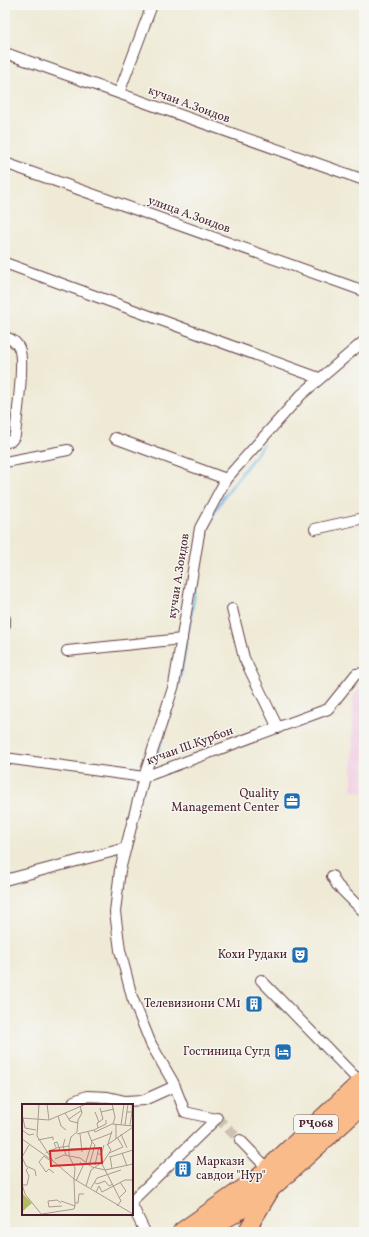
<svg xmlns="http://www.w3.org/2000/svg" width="369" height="1237" viewBox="0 0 369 1237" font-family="Vollkorn,serif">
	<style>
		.built { fill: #f1d0e4 }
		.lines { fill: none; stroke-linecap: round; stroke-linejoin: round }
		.stream { stroke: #74baeb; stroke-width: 2.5 }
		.street-tunnel { stroke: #cec1b3; stroke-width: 10; stroke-dasharray: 10 5; stroke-linecap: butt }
		.street-casing { stroke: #633d44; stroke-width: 12 }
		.primary-casing { stroke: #633d44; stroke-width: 18 }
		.highway-casing { stroke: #633d44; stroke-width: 21 }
		.street { stroke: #fff; stroke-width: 10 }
		.primary { stroke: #fabb8b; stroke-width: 16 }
		.highway { stroke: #fabb8b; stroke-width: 19 }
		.labels { text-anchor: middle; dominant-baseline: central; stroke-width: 3; stroke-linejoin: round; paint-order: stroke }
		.shield { fill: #f6f6f2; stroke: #7e6067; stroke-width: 1 }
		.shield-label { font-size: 11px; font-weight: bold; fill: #4a1f2b }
		.street-label { font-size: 12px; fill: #4a1f2b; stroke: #f6f6f2 }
		.poi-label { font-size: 12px; fill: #4a1f2b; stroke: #f6f6f2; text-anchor: end }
		.inset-road { fill: none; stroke: #ad9991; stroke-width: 1 }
		.view { fill: #d62828; fill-opacity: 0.15; stroke: #d62828; stroke-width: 2 }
		.inset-edge { fill: none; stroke: #4a1f2b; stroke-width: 2 }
	</style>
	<rect width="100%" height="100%" fill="#f6f6f2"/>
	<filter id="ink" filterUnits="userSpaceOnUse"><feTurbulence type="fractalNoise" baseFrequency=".025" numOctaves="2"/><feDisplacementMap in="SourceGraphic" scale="8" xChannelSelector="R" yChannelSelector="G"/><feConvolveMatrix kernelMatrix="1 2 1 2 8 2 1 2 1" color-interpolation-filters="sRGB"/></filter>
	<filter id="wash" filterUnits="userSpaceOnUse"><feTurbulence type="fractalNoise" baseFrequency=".012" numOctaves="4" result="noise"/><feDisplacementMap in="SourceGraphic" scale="16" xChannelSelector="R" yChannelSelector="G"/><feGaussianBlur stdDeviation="0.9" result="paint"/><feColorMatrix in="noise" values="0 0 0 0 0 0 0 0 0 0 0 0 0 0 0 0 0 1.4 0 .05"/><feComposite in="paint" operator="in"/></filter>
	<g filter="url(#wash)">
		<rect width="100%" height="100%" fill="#efead5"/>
		<!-- built -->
		<path class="built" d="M364 682V793L352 790 353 697Z"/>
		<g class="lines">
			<!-- stream -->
			<g class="stream">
				<path d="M179 684 201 558 210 520 223 498 263 445"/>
				<path d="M154 765 176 694"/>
			</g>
		</g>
	</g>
	<g filter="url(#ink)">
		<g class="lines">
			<!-- street-tunnel -->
			<path class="street-tunnel" d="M217 1118 240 1140"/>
			<!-- street casing -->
			<g class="street-casing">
				<g id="street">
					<path d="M5 53 364 180"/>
					<path d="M119 93 152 5"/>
					<path d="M5 163 364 291"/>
					<path d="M5 263 319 378"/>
					<path d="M5 337C12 339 18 343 20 351 24 368 17 415 15 435L12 440 5 443"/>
					<path d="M115 438 226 479"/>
					<path d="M5 462 68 450"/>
					<path d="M315 529 364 518"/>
					<path d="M232 609 244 658 278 728"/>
					<path d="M5 619V625"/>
					<path d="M67 651 182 639"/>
					<path d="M5 758 144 777 328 709 356 674 364 673"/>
					<path d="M332 876 337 885 364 912"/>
					<path d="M5 880 126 848"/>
					<path d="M261 980 361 1083"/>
					<path d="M73 1105 74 1101 87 1096 108 1097 125 1101 144 1100 175 1086"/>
					<path d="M216 1119 185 1112 173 1082 151 1044 132 997 120 950 115 912 120 870 144 777 174 685 200 528 226 479 301 395 364 341"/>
					<path d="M240 1140 268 1169"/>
					<path d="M132 1201 217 1118"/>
					<path d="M132 1205 145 1232"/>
				</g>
			</g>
			<!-- primary casing -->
			<g class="primary-casing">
				<path id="primary" d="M246 1232 273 1187"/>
			</g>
			<!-- highway casing -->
			<g class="highway-casing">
				<g id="highway">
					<path d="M205 1230 236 1212 274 1185 364 1103"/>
					<path d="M182 1232 259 1178 364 1080"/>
				</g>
			</g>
			<!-- street -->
			<use href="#street" class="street"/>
			<!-- primary -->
			<use href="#primary" class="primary"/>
			<!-- highway -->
			<use href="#highway" class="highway"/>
		</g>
	</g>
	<!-- icons -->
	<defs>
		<g id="office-square" transform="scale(0.9)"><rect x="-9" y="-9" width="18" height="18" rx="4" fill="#1f6fb2" stroke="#f6f6f2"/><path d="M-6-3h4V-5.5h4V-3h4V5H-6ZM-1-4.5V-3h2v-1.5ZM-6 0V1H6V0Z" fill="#fff"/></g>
		<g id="theatre-square" transform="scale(0.9)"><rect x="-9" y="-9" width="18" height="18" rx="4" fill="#1f6fb2" stroke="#f6f6f2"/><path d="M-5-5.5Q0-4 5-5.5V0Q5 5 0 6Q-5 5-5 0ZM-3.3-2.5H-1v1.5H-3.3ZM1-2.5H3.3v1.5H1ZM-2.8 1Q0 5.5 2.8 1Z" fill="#fff"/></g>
		<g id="building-square" transform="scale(0.9)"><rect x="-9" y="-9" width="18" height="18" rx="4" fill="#1f6fb2" stroke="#f6f6f2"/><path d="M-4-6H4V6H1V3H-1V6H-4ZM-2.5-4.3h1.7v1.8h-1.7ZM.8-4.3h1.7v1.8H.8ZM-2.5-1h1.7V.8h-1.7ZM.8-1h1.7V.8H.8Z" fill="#fff"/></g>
		<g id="hotel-square" transform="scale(0.9)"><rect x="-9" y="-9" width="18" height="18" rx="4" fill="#1f6fb2" stroke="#f6f6f2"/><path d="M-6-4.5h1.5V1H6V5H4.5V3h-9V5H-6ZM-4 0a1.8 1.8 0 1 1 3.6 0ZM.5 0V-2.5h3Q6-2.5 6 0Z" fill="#fff"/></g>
	</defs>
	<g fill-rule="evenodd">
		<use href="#office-square" x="292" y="801"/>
		<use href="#theatre-square" x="300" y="955"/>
		<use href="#building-square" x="254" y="1004"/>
		<use href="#hotel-square" x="283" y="1052"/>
		<use href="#building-square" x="183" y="1169"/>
	</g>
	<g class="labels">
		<!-- shield labels -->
		<rect class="shield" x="294" y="1115" width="44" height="18" rx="3"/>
		<g class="shield-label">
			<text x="316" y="1124">РҶ068</text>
		</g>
		<!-- street labels -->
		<g class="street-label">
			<text transform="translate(189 105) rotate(20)">кучаи А.Зоидов</text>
			<text transform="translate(189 215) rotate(20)">улица А.Зоидов</text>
			<text transform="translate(179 576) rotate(-81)">кучаи А.Зоидов</text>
			<text transform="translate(190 746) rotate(-20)">кучаи Ш.Қурбон</text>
		</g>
		<!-- poi labels -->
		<g class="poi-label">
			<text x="279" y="794">Quality<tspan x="279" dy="14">Management Center</tspan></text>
			<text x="287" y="955">Кохи Рудаки</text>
			<text x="241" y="1004">Телевизиони СМ1</text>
			<text x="270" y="1052">Гостиница Сугд</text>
			<text x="196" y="1162" text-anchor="start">Маркази<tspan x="196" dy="14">савдои "Нур"</tspan></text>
		</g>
	</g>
	<!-- overview -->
	<g transform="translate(22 1104)">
		<rect width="111" height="111" fill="#efead5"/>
		<path d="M1 90 10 99 1 107 0 104Z" fill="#afbc5f"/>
		<path class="inset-road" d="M17 0 15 32 31 57 52 75 111 110M25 0 27 16M90 0 93 13 91 20M73 8 77 18 75 19 76 24M79 8 92 5M105 8H110V0M43 9 48 17 56 19M36 12 39 22 44 26M0 14 27 16 64 0M1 14 3 24 14 26M47 15 60 6M77 18 81 15 78 4M99 21 102 0M103 21 106 0M108 21 110 8M0 26 7 31 12 30M72 26 73 28 90 20 111 22M55 30 72 26 84 20V16M58 30 60 48M99 30 105 44M0 35 31 57M43 35 41 42 44 51M94 35V20M16 36 31 33V36M69 37 90 29M85 40 89 46 80 60 99 97 95 102M86 40 90 27M85 41 111 23M34 43 32 39 35 38 38 46M48 45 65 44M24 49 34 44 47 42M75 49 79 51 82 41M87 49 101 43 95 33M100 49 105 62M88 52 90 65M0 53 4 62 13 66 14 72M0 53 7 41M88 53 111 46M33 55 42 51 58 54 70 63 83 66 111 60M27 56 22 52 17 58 24 68 27 65 32 69M64 58 70 38 66 28M73 61 77 43M67 62 73 41 70 38M52 76 53 64 47 52V41L49 33 55 28 56 16 60 9 58 2M52 76 53 102M54 77 61 62 58 58M72 78 75 80 83 77 87 82 91 80M0 80 3 90 20 111M0 81H5L7 72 4 66 6 64M64 82 69 66 79 59M69 84 75 74 99 66M74 88 77 82 80 88 103 76H111M97 94 104 87 98 78M39 97 53 102M39 99 35 96 26 97 27 103 40 102M53 99H56L57 90H62M20 110 52 105 53 102"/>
		<path class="view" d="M79 44 80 59 29 62 28 47Z"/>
		<rect width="111" height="111" class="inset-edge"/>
	</g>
	<!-- margin -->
	<rect width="369" height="1237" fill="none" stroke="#f6f6f2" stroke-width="20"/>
</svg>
